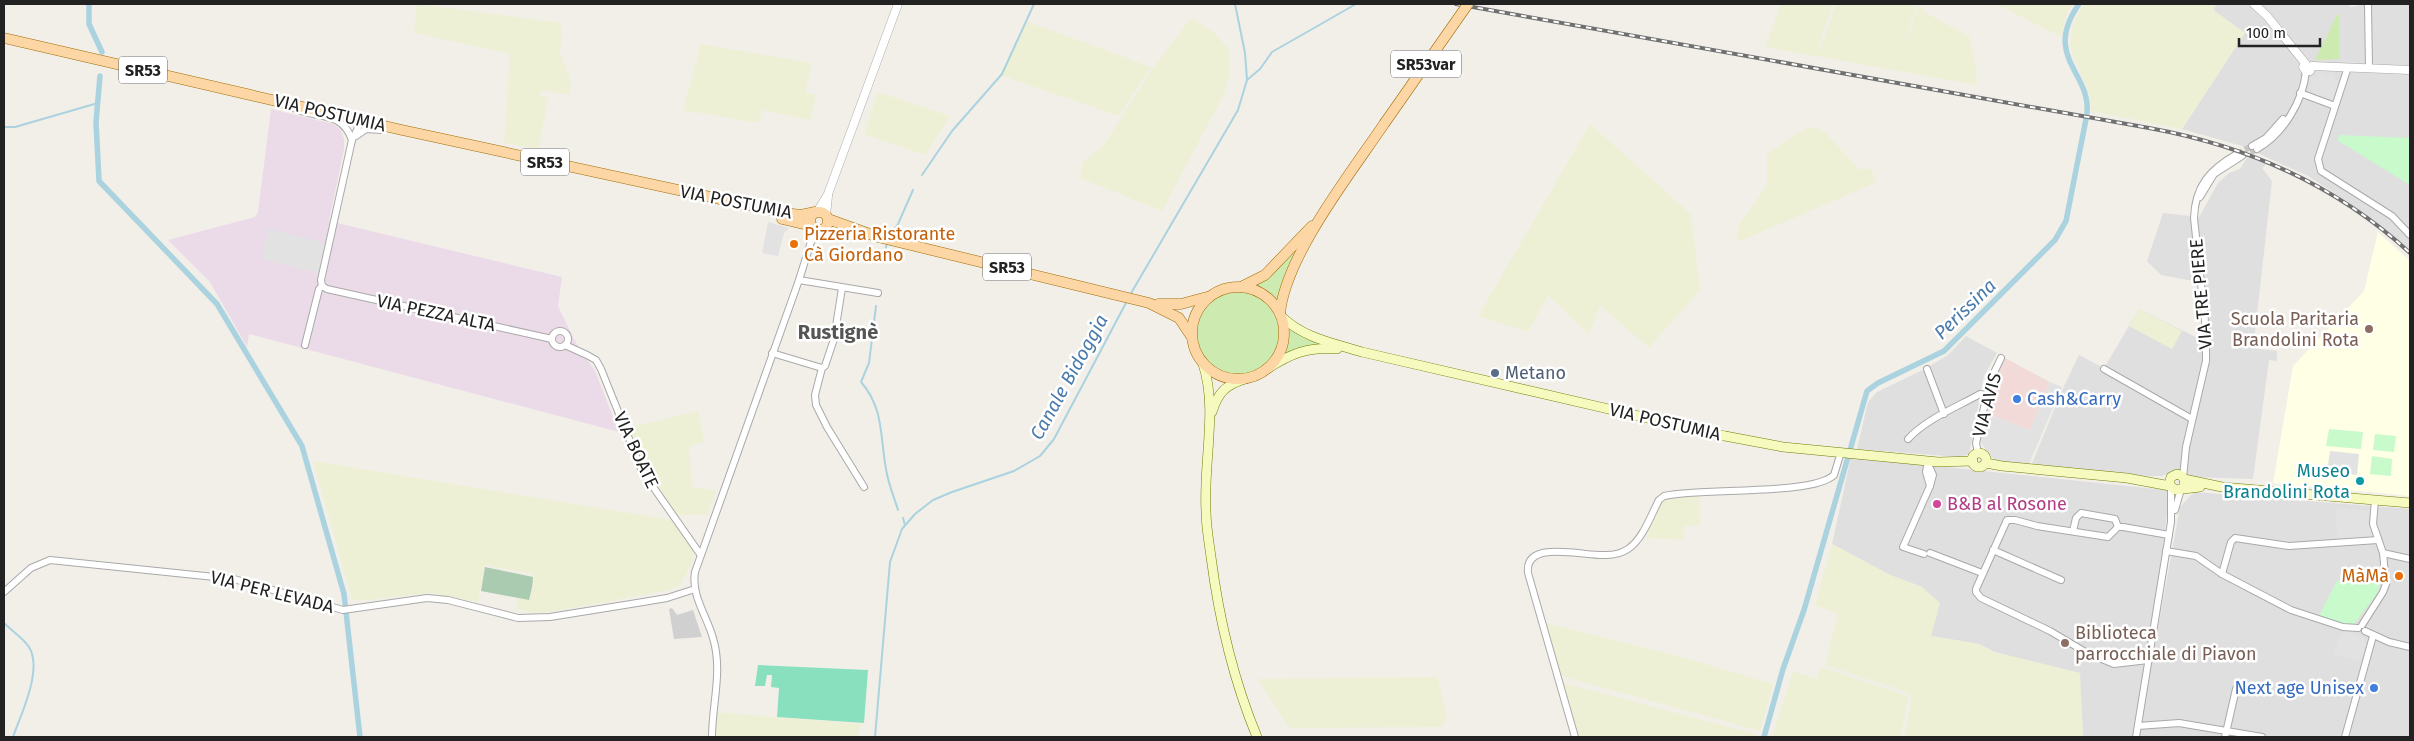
<svg xmlns="http://www.w3.org/2000/svg" width="2414" height="741" viewBox="0 0 2414 741" font-family="'Fira Sans',sans-serif">
	<style>
		.residential { fill: #e0dfdf }
		.commercial { fill: #f2dad9 }
		.industrial { fill: #ebdbe8 }
		.education { fill: #ffffe5 }
		.religious { fill: #d0d0d0 }
		.farmland { fill: #eef0d5 }
		.grass { fill: #cdebb0 }
		.cemetery { fill: #aacbaf }
		.park { fill: #c8facc }
		.pitch { fill: #88e0be }
		.parking { fill: #e2e2e2 }
		.lines { fill: none; stroke-linecap: round; stroke-linejoin: round }
		.stream { stroke: #aad3df; stroke-width: 2 }
		.canal { stroke: #aad3df; stroke-width: 5.5 }
		.minor-tunnel { stroke: #c8c6c1; stroke-width: 6; stroke-dasharray: 6 3; stroke-linecap: butt }
		.minor-casing { stroke: #a9a9a9; stroke-width: 8 }
		.tertiary-casing { stroke: #a9a9a9; stroke-width: 9 }
		.secondary-casing { stroke: #707d05; stroke-width: 10 }
		.primary-casing { stroke: #a06b00; stroke-width: 11 }
		.minor { stroke: #fff; stroke-width: 6 }
		.tertiary { stroke: #fff; stroke-width: 8 }
		.secondary { stroke: #f7fabf; stroke-width: 9 }
		.primary { stroke: #fcd6a4; stroke-width: 10 }
		.rail-casing { stroke: #707070; stroke-width: 4 }
		.rail { stroke: #fff; stroke-width: 2; stroke-dasharray: 5.5; stroke-linecap: butt }
		.primary-bridge-casing { stroke: #a06b00; stroke-width: 11; stroke-linecap: butt }
		.primary-bridge { stroke: #fcd6a4; stroke-width: 10 }
		.food-dot { fill: #e8710a; stroke: #fff; stroke-width: 2 }
		.education-dot { fill: #8d6e63; stroke: #fff; stroke-width: 2 }
		.service-dot { fill: #5c6f8a; stroke: #fff; stroke-width: 2 }
		.shop-dot { fill: #3f7fe0; stroke: #fff; stroke-width: 2 }
		.culture-dot { fill: #0f9aa8; stroke: #fff; stroke-width: 2 }
		.hotel-dot { fill: #d1479c; stroke: #fff; stroke-width: 2 }
		.labels { text-anchor: middle; dominant-baseline: central; stroke-width: 5; stroke-linejoin: round; paint-order: stroke }
		.shield { fill: #fff; stroke: #646464; stroke-width: 1 }
		.shield-label { font-size: 16px; font-weight: bold; fill: #222 }
		.street-label { font-size: 18px; fill: #222; stroke: #fff }
		.food-label { font-size: 18px; fill: #c56008; stroke: #fff; text-anchor: start }
		.education-label { font-size: 18px; fill: #785e54; stroke: #fff; text-anchor: end }
		.service-label { font-size: 18px; fill: #4e5e75; stroke: #fff; text-anchor: start }
		.shop-label { font-size: 18px; fill: #366cbe; stroke: #fff; text-anchor: start }
		.culture-label { font-size: 18px; fill: #0d838f; stroke: #fff; text-anchor: end }
		.hotel-label { font-size: 18px; fill: #b23c85; stroke: #fff; text-anchor: start }
		.water-label { font-size: 19px; font-style: italic; fill: #4a7aab; stroke: #fff }
		.quarter-label { font-size: 20px; font-weight: bold; fill: #555; stroke: #fff }
	</style>
	<rect width="100%" height="100%" fill="#f2efe9"/>
	<!-- residential -->
	<g class="residential">
		<path d="M2217 4H2347L2351 7 2365 4H2410V251L2354 206 2308 176 2242 146 2182 129 2245 33 2213 10Z"/>
		<path d="M2248 156 2266 164 2262 168 2272 181 2254 341 2259 349 2277 351V361L2269 360 2253 479 2192 477 2178 470 2162 476H2149L2031 466 2060 395 2079 355 2104 368 2139 309 2210 344 2204 283 2161 275 2147 261 2163 213 2199 217 2218 183 2229 173 2240 169Z"/>
		<path d="M1966 336 1997 353 1984 376 1969 454 1959 457 1857 449 1868 402 1877 392 1925 369 1948 355Z"/>
		<path d="M1851 457 2166 490 2169 499 2158 586 2132 737H2083L2079 673 1994 652 1979 644 1930 636 1922 587 1890 575 1832 544Z"/>
		<path d="M2194 492 2410 509V737H2138L2180 507Z"/>
	</g>
	<!-- commercial -->
	<path class="commercial" d="M2005 358 2050 382 2030 430 1986 413 1992 381Z"/>
	<!-- industrial -->
	<path class="industrial" d="M271 109 333 124 341 130 344 139V149L329 221 562 277 558 306 575 341 595 371 619 432 249 334 247 347 210 282 168 240 255 217 258 212Z"/>
	<!-- education -->
	<path class="education" d="M2378 232 2410 261V496L2273 483 2293 366 2364 291Z"/>
	<!-- religious -->
	<path class="religious" d="M672 608 677 615 693 610 702 637 674 639 669 609Z"/>
	<!-- farmland -->
	<g class="farmland">
		<path d="M417 4 561 23 562 42 559 51 570 77V95L541 90 540 96 548 97 539 149 504 143 510 54 414 33Z"/>
		<path d="M1781 4H1833L1818 48 1820 49 1836 4H1917L1897 63 1919 5 1926 13 1969 36 1976 67 1977 85 1765 47Z"/>
		<path d="M1996 4H2072L2067 12 2061 37Z"/>
		<path d="M2083 4H2217L2213 10 2245 33 2182 129 2091 111 2090 96 2070 48 2072 27Z"/>
		<path d="M1191 18 1211 30 1228 48 1230 59 1229 78 1224 94 1162 211 1080 178 1083 162 1105 144 1150 72Z"/>
		<path d="M1026 21 1151 67 1119 116 1000 75Z"/>
		<path d="M701 44 812 63 805 93 816 95 810 120 763 110 758 123 683 110Z"/>
		<path d="M878 92 950 116 925 155 864 134Z"/>
		<path d="M1590 124 1691 214 1700 290 1649 348 1600 305 1589 335 1548 295 1528 332 1478 316Z"/>
		<path d="M1810 127 1817 128 1825 132 1859 169H1871L1877 182 1738 242 1736 235 1739 225 1767 185V154L1798 133Z"/>
		<path d="M2139 309 2182 331 2172 349 2129 326Z"/>
		<path d="M698 411 704 442 689 446 692 487 716 491 707 515H674L640 463 627 428Z"/>
		<path d="M313 461 672 520 692 547 694 555 691 565 680 585 669 590 551 612 534 613 516 609 518 597 531 594 534 578 533 574 485 565 478 602 430 593 357 601 352 599Z"/>
		<path d="M1700 496V526H1684V539L1680 540 1647 538 1648 530 1661 501 1671 497Z"/>
		<path d="M1832 544 1890 575 1922 587 1940 603 1931 636 1979 644 1994 652 2080 673 2083 737H1904L1911 702 1909 693 1825 665 1838 614 1815 605Z"/>
		<path d="M1546 623 1685 658 1773 684 1760 731 1561 676Z"/>
		<path d="M1821 667 1908 696 1901 737H1772L1793 671 1817 679Z"/>
		<path d="M1437 677 1447 714 1443 727 1289 728 1258 679Z"/>
		<path d="M1563 683 1756 734V737H1579Z"/>
		<path d="M714 712 862 724 856 737H713Z"/>
	</g>
	<!-- grass -->
	<g class="grass">
		<path d="M2339 14V59L2315 60 2337 15Z"/>
		<path d="M1310 231 1278 302 1266 289 1255 285Z"/>
		<circle cx="1238" cy="333" r="42"/>
		<path d="M1288 325 1337 346 1284 355 1288 341Z"/>
	</g>
	<!-- cemetery -->
	<path class="cemetery" d="M485 567 533 577C533 585 531 592 529 600L481 591Z"/>
	<!-- park -->
	<g class="park">
		<path d="M2340 135 2410 138V185L2337 140Z"/>
		<path d="M2329 429 2363 432 2361 449 2326 446Z"/>
		<path d="M2375 434 2396 436 2394 452 2373 450Z"/>
		<path d="M2372 456 2392 459 2391 476 2370 474Z"/>
		<path d="M2382 573 2378 592 2354 624H2345L2319 616 2337 581Z"/>
	</g>
	<!-- pitch -->
	<path class="pitch" d="M758 665 868 670 864 723 777 717 779 688 771 687 772 675H767L765 686H755Z"/>
	<!-- parking -->
	<g class="parking">
		<path d="M2317 73H2323L2324 76 2334 74V79L2339 80 2333 99 2316 95 2309 88 2313 76 2317 78Z"/>
		<path d="M768 222 789 228 784 233 778 256 762 253Z"/>
		<path d="M268 229 325 243 318 273 261 259Z"/>
		<path d="M2050 382 2062 387 2029 464 1997 461 1991 457 1980 441 1986 413 2030 430Z"/>
		<path d="M2330 451 2359 454 2357 475 2327 472Z"/>
		<path d="M2336 508 2372 511 2375 537 2337 538Z"/>
		<path d="M2343 630 2363 638 2366 644 2361 662 2332 654Z"/>
	</g>
	<g class="lines">
		<!-- stream -->
		<g class="stream">
			<path d="M1247 80 1260 69 1272 52 1356 4"/>
			<path d="M4 127H15L98 103"/>
			<path d="M922 175 952 131 1002 74 1034 4"/>
			<path d="M889 236 898 224 913 190"/>
			<path d="M885 251 887 243"/>
			<path d="M1130 295 1238 110 1247 80 1245 53 1235 4"/>
			<path d="M876 306 869 363 861 382C884 408 880 437 886 469 888 483 894 497 898 510"/>
			<path d="M903 518 905 525"/>
			<path d="M4 623C12 631 23 638 29 647 43 670 21 714 13 737"/>
			<path d="M875 737 890 562 902 529 915 514 933 500 952 492 1014 471 1040 456 1054 439 1127 301"/>
		</g>
		<!-- canal -->
		<g class="canal">
			<path d="M89 4V24L102 52"/>
			<path d="M2079 4C2042 57 2091 72 2087 113"/>
			<path d="M100 76 96 122 99 181 217 304 302 446 344 594 360 737"/>
			<path d="M1764 737 1783 669 1804 610 1867 391 1878 383 1944 351 2055 240 2066 221 2086 119"/>
		</g>
		<!-- minor-tunnel -->
		<g class="minor-tunnel">
			<path d="M2237 154 2252 146"/>
			<path d="M2242 156 2257 149"/>
		</g>
		<!-- minor casing -->
		<g class="minor-casing">
			<g id="minor">
				<path d="M2368 4 2369 68"/>
				<path d="M2348 67 2318 159 2321 171 2392 216 2410 235"/>
				<path d="M2300 93 2335 106"/>
				<path d="M290 106C313 121 341 108 352 140"/>
				<path d="M356 119 358 128 352 140 321 280 322 286 327 289 552 339"/>
				<path d="M356 136 366 129 381 130"/>
				<path d="M2252 146 2266 138 2283 119"/>
				<path d="M2257 149C2283 134 2303 102 2306 71"/>
				<path d="M2200 197 2214 174 2242 156"/>
				<path d="M811 242 821 230"/>
				<path d="M799 280 878 293"/>
				<path d="M842 288 834 339 825 366 822 368 815 395 816 405 827 427 864 487"/>
				<circle cx="560" cy="339" r="8"/>
				<path d="M305 345 319 289 322 286"/>
				<path d="M565 345 587 355 596 360 601 369 642 471 700 554"/>
				<path d="M772 353 822 368"/>
				<path d="M1927 369 1944 414"/>
				<path d="M2104 369 2192 419"/>
				<path d="M1908 439C1926 419 1957 407 1980 394L1986 395"/>
				<path d="M1978 453 1976 443 1990 381 2001 358"/>
				<path d="M1928 464 1933 475 1930 486 1926 472 1928 461"/>
				<path d="M2183 478 2186 447 2206 361V331L2194 218C2195 186 2210 169 2237 154"/>
				<path d="M2175 510 2181 489"/>
				<path d="M2073 531 2076 518 2081 513 2115 519 2118 527"/>
				<path d="M1993 550 2061 580"/>
				<path d="M2166 551 2196 556 2222 574 2291 610 2343 627 2358 628"/>
				<path d="M1930 553 1982 573"/>
				<path d="M2383 553 2410 559"/>
				<path d="M1924 554 1903 547 1930 486"/>
				<path d="M2222 574 2231 542 2235 538 2289 546 2378 540"/>
				<path d="M4 592 31 568 50 560 234 579 343 610 427 598 448 600 518 618 550 617 637 603 667 598 695 589"/>
				<path d="M2362 625 2383 592 2386 584 2383 553 2373 524 2375 500"/>
				<path d="M2365 631 2389 642 2410 647"/>
				<path d="M2148 660 2114 664 2087 653 2050 631 1981 598 1976 592V589L2007 520H2015L2037 526 2108 537 2118 527H2123L2169 535"/>
				<path d="M2138 726 2179 723 2262 737"/>
				<path d="M712 737C712 704 723 671 713 638 707 616 691 596 695 572L799 280 810 245 813 227"/>
				<path d="M1575 737 1528 573C1524 538 1586 557 1606 555 1614 555 1622 553 1628 549 1643 539 1651 515 1659 500L1664 496C1700 487 1812 496 1834 475L1841 452"/>
				<path d="M2136 737 2171 522V488"/>
				<path d="M2225 737 2236 689"/>
				<path d="M2345 737 2373 636"/>
			</g>
		</g>
		<!-- tertiary casing -->
		<g class="tertiary-casing">
			<g id="tertiary">
				<path d="M2254 4 2267 16 2305 63"/>
				<path d="M2305 63 2303 67 2306 71H2310L2312 66"/>
				<path d="M2312 66 2410 70"/>
				<path d="M817 212 828 194 898 4"/>
				<path d="M826 215 828 196"/>
			</g>
		</g>
		<!-- secondary casing -->
		<g class="secondary-casing">
			<g id="secondary">
				<path d="M1282 317C1304 338 1333 343 1362 352L1725 436 1783 447 1938 462 1973 461"/>
				<path d="M1203 364C1218 409 1203 463 1206 511 1206 526 1209 542 1211 557 1219 619 1233 679 1257 737"/>
				<path d="M1267 369C1290 354 1309 346 1337 349"/>
				<path d="M1212 412C1218 393 1225 385 1245 379"/>
				<circle cx="1979" cy="460" r="7"/>
				<path d="M1986 463 2002 466 2127 478 2170 486"/>
				<path d="M2184 479 2222 487 2410 503"/>
				<path d="M2183 488 2185 481 2182 476 2177 474 2171 477 2169 484 2175 490 2200 487"/>
			</g>
		</g>
		<!-- primary casing -->
		<g class="primary-casing">
			<g id="primary">
				<path d="M4 38 402 130 784 213 801 215 815 212"/>
				<circle cx="819" cy="221" r="9"/>
				<path d="M782 219 812 226"/>
				<path d="M828 219 878 237 1149 303 1179 318 1191 336"/>
				<path d="M1243 286 1265 275 1312 226"/>
				<circle cx="1238" cy="333" r="46"/>
				<path d="M1158 304H1181L1207 297"/>
				<path d="M1280 313C1286 255 1351 173 1384 124"/>
			</g>
		</g>
		<!-- minor -->
		<use href="#minor" class="minor"/>
		<!-- tertiary -->
		<use href="#tertiary" class="tertiary"/>
		<!-- secondary -->
		<use href="#secondary" class="secondary"/>
		<!-- primary -->
		<use href="#primary" class="primary"/>
		<!-- rail casing -->
		<g class="rail-casing">
			<path id="rail" d="M1456 4 2149 128C2248 146 2336 185 2410 253"/>
		</g>
		<!-- rail -->
		<use href="#rail" class="rail"/>
		<!-- primary-bridge casing -->
		<g class="primary-bridge-casing">
			<path id="primary-bridge" d="M1384 124 1468 4"/>
		</g>
		<!-- primary-bridge -->
		<use href="#primary-bridge" class="primary-bridge"/>
	</g>
	<!-- markers -->
	<g class="food-dot">
		<circle cx="794" cy="244" r="5"/>
		<circle cx="2399" cy="576" r="5"/>
	</g>
	<g class="education-dot">
		<circle cx="2369" cy="329" r="5"/>
		<circle cx="2065" cy="643" r="5"/>
	</g>
	<circle class="service-dot" cx="1495" cy="373" r="5"/>
	<g class="shop-dot">
		<circle cx="2017" cy="399" r="5"/>
		<circle cx="2374" cy="688" r="5"/>
	</g>
	<circle class="culture-dot" cx="2360" cy="481" r="5"/>
	<circle class="hotel-dot" cx="1937" cy="504" r="5"/>
	<g class="labels">
		<!-- shield labels -->
		<g class="shield">
			<rect x="1391" y="50.5" width="70" height="27" rx="4"/>
			<rect x="119" y="56.5" width="48" height="27" rx="4"/>
			<rect x="521" y="148.5" width="48" height="27" rx="4"/>
			<rect x="983" y="253.5" width="48" height="27" rx="4"/>
		</g>
		<g class="shield-label">
			<text x="1426" y="64">SR53var</text>
			<text x="143" y="70">SR53</text>
			<text x="545" y="162">SR53</text>
			<text x="1007" y="267">SR53</text>
		</g>
		<!-- street labels -->
		<g class="street-label">
			<text transform="translate(330 113) rotate(13)">VIA POSTUMIA</text>
			<text transform="translate(736 202) rotate(11)">VIA POSTUMIA</text>
			<text transform="translate(2201 294) rotate(-95)">VIA TRE PIERE</text>
			<text transform="translate(436 313) rotate(12)">VIA PEZZA ALTA</text>
			<text transform="translate(1987 405) rotate(-75)">VIA AVIS</text>
			<text transform="translate(1665 422) rotate(13)">VIA POSTUMIA</text>
			<text transform="translate(636 450) rotate(65)">VIA BOATE</text>
			<text transform="translate(272 592) rotate(14)">VIA PER LEVADA</text>
		</g>
		<!-- food labels -->
		<g class="food-label">
			<text x="804" y="234">Pizzeria Ristorante<tspan x="804" dy="21">Cà Giordano</tspan></text>
			<text x="2389" y="576" text-anchor="end">MàMà</text>
		</g>
		<!-- education labels -->
		<g class="education-label">
			<text x="2359" y="319">Scuola Paritaria<tspan x="2359" dy="21">Brandolini Rota</tspan></text>
			<text x="2075" y="633" text-anchor="start">Biblioteca<tspan x="2075" dy="21">parrocchiale di Piavon</tspan></text>
		</g>
		<!-- service labels -->
		<g class="service-label">
			<text x="1505" y="373">Metano</text>
		</g>
		<!-- shop labels -->
		<g class="shop-label">
			<text x="2027" y="399">Cash&amp;Carry</text>
			<text x="2364" y="688" text-anchor="end">Next age Unisex</text>
		</g>
		<!-- culture labels -->
		<g class="culture-label">
			<text x="2350" y="471">Museo<tspan x="2350" dy="21">Brandolini Rota</tspan></text>
		</g>
		<!-- hotel labels -->
		<g class="hotel-label">
			<text x="1947" y="504">B&amp;B al Rosone</text>
		</g>
		<!-- water labels -->
		<g class="water-label">
			<text transform="translate(1965 309) rotate(-44)">Perissina</text>
			<text transform="translate(1069 377) rotate(-61)">Canale Bidoggia</text>
		</g>
		<!-- quarter labels -->
		<g class="quarter-label">
			<text x="838" y="332">Rustignè</text>
		</g>
	</g>
	<!-- border -->
	<rect width="2414" height="741" fill="none" stroke="#222222" stroke-width="10"/>
	<!-- scale -->
	<path d="M2239 38v8h81v-8" fill="none" stroke="#222222" stroke-width="2.5"/>
	<text x="2246" y="38" font-size="15" fill="#222222" stroke="#ffffff" stroke-width="4" paint-order="stroke">100 m</text>
</svg>
